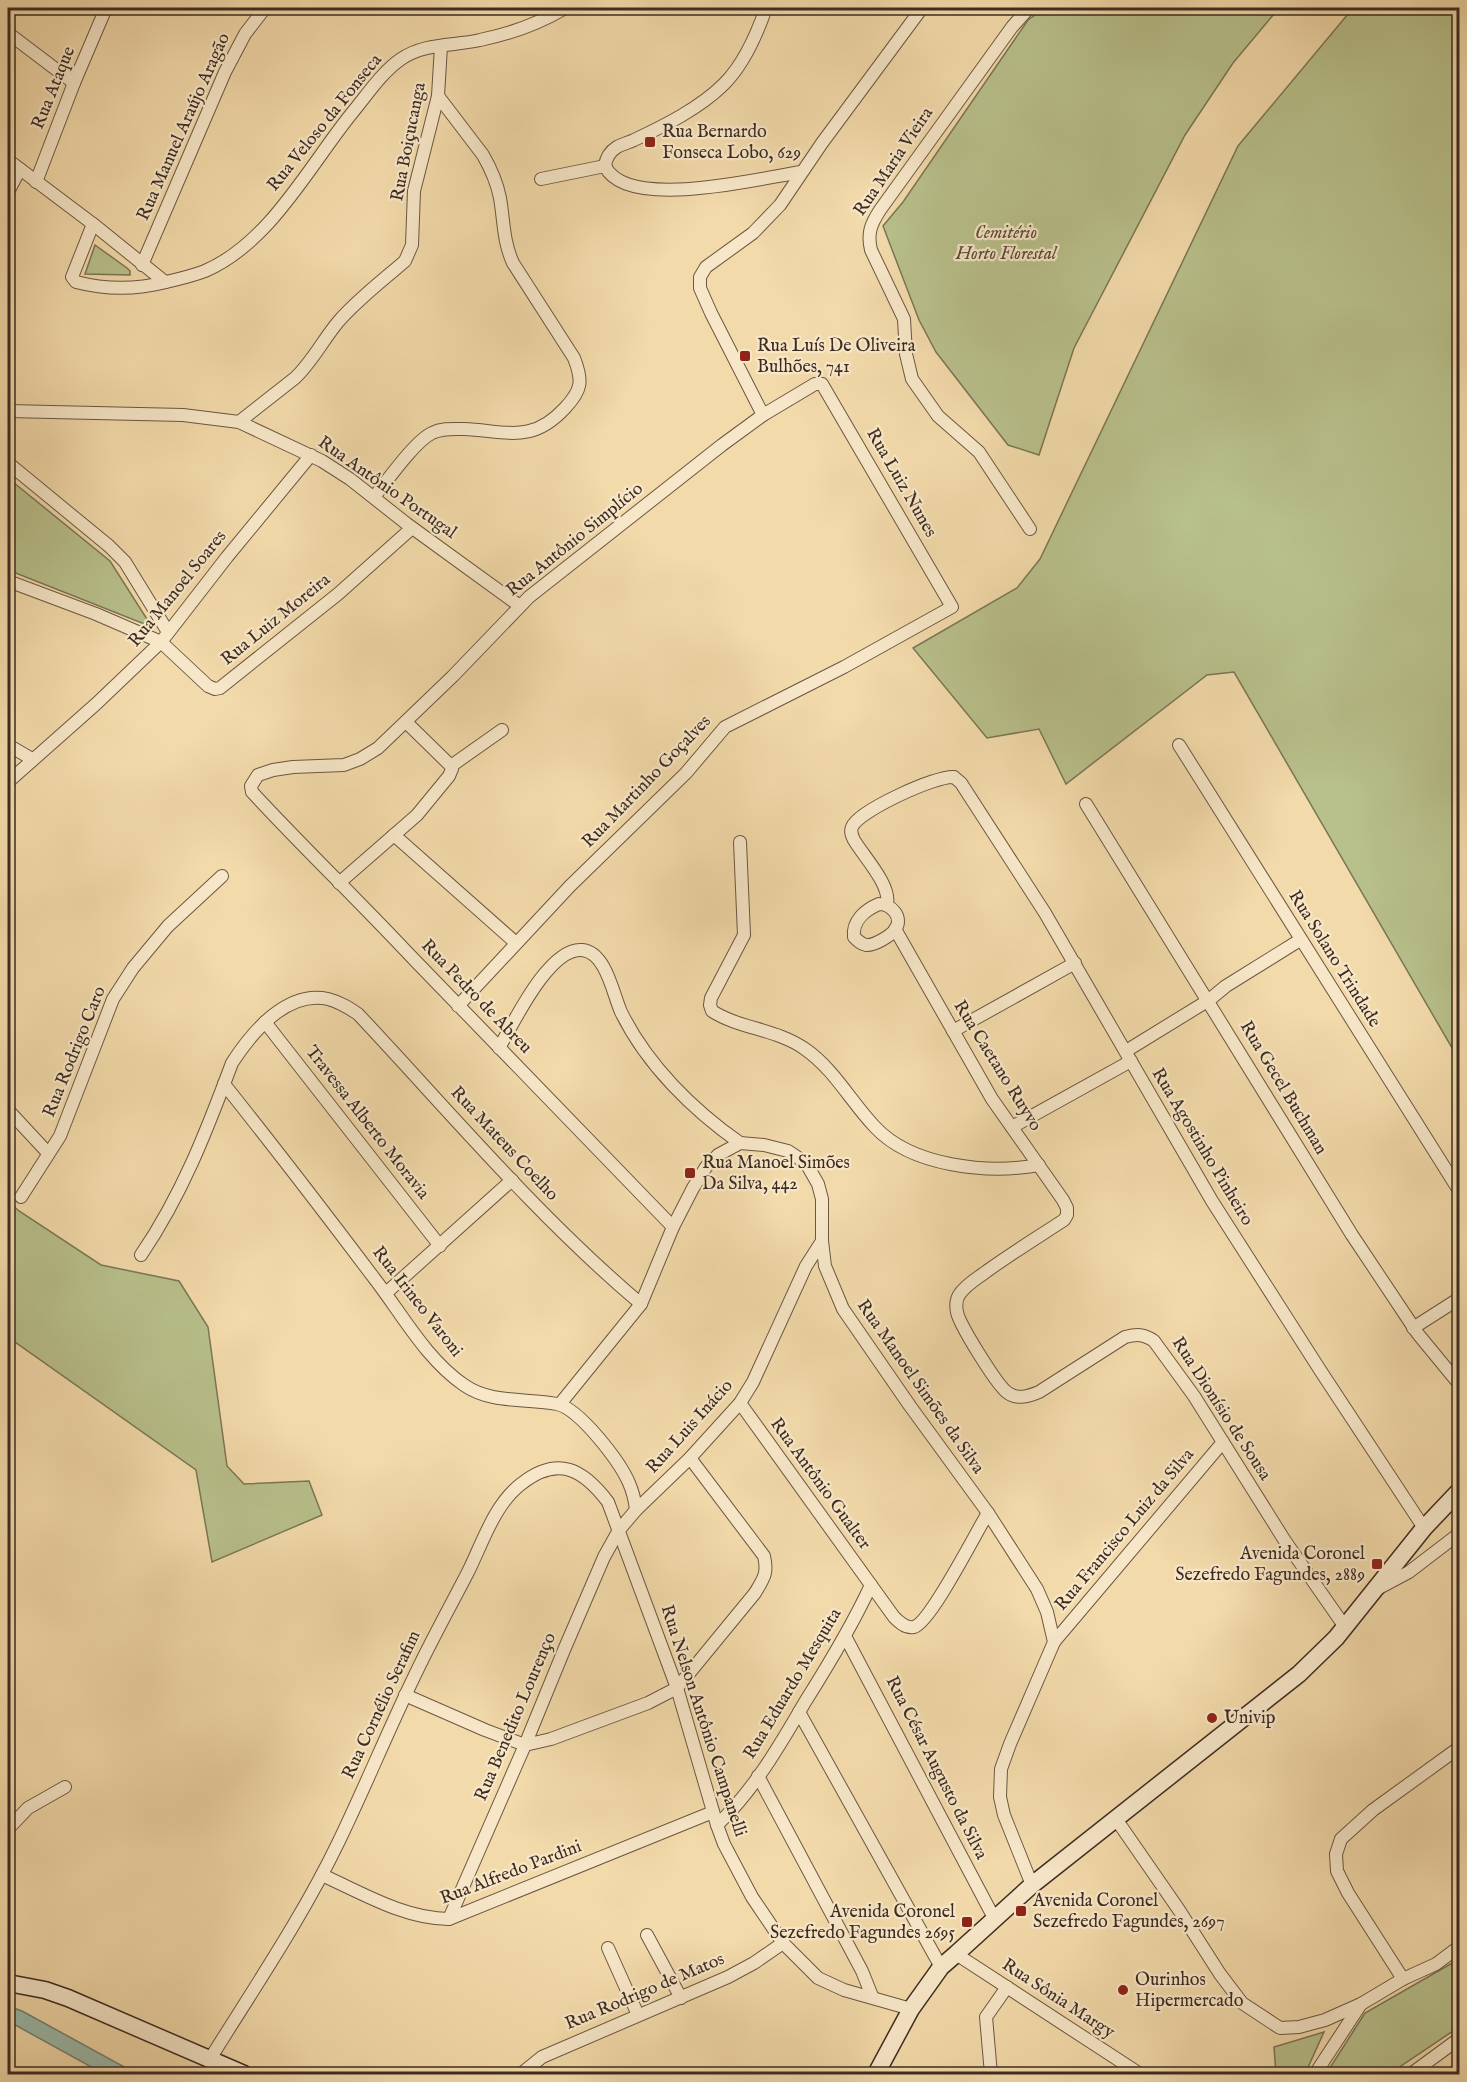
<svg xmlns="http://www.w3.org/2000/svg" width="1467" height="2082" viewBox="0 0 1467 2082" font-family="'IM FELL English',serif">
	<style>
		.green { fill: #b8c08b; stroke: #7a7656; stroke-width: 1.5 }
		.water { fill: #9bbbaa; stroke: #758174; stroke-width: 1.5 }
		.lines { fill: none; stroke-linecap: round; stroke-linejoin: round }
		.street-casing { stroke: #6a5744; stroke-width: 14 }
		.secondary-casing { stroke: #3d2b22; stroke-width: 19 }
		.street { stroke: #f7e7c8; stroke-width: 12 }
		.secondary { stroke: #f7e7c8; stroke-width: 16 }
		.poi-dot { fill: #8f2418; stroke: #f7e7c8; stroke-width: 2 }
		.labels { text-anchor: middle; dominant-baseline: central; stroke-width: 4.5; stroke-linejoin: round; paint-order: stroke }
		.street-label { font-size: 18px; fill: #3d2b22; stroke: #f7e7c8 }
		.poi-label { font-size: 18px; fill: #3d2b22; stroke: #f7e7c8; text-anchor: start }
		.park-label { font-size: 18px; font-style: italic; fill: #564937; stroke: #f7e7c8 }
	</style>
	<rect width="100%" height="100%" fill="#f3daaa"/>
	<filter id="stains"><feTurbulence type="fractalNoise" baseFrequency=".00333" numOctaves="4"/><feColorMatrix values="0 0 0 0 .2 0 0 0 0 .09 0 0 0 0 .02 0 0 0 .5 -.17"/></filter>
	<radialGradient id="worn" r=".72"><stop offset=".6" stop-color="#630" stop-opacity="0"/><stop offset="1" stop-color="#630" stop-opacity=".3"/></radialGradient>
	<!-- green -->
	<g class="green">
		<path d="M1045 8H1279L1233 63 1185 135 1074 348 1039 455 1008 445 936 352 919 320 883 226 903 202 1028 20Z"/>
		<path d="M1353 8H1459V1060L1234 672 1207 675 1066 784 1039 729 987 738 913 648 1017 588 1040 559 1238 146Z"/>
		<path d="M95 245 127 268 130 271V275L85 274Z"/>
		<path d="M8 478 110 561 152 627 8 570Z"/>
		<path d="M8 1201 19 1211 101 1265 179 1281 208 1327 227 1466 244 1484 309 1481 322 1515 212 1562 196 1470 8 1337Z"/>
		<path d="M1454 1962 1459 1967V2027L1389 2074H1326L1365 2013Z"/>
		<path d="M1324 2032 1305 2074H1276L1274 2047Z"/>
	</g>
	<!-- water -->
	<path class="water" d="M8 2006 22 2011 137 2074H104L8 2021Z"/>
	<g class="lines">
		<!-- street casing -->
		<g class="street-casing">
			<g id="street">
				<path d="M1029 8 1012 27 880 210C871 224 867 233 871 250L904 319 906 354 912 379 938 416 979 452 1030 529"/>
				<path d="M8 33 74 83"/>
				<path d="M8 160 93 224 165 282"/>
				<path d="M605 166C606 158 609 152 617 147 622 144 628 143 634 140 664 126 700 108 724 84 744 64 757 34 766 8"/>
				<path d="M605 166C626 212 761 178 801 172"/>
				<path d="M541 179 605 166"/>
				<path d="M36 182 74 83 106 8"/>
				<path d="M8 192 20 169"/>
				<path d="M93 224 72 277 76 282C107 290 135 290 166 282 179 279 192 276 205 271 270 243 309 166 352 113 367 95 382 72 401 59 424 43 454 46 480 40 509 34 540 23 565 8"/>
				<path d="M142 265 225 72 245 34 265 8"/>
				<path d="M8 411 183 415 239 422 322 461 350 479 407 524 520 606"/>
				<path d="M763 415 711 313 700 288V277L706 267 753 233 780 205 822 143 922 8"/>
				<path d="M239 422 295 378C312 362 323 340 338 322 358 299 382 281 405 261L412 245 414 191 438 96 441 46"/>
				<path d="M8 463 109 546 125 562 168 632"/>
				<path d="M374 497C387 481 415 441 432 433 442 428 453 429 464 429 507 431 532 444 565 408 582 390 583 381 574 358L513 263C503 241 504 221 500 198 497 182 491 169 483 155L438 96"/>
				<path d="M8 581 96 614 161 642 208 686 215 689 220 688 338 594 412 528"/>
				<path d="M406 722 451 766"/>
				<path d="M8 745 32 759"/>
				<path d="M1179 745 1460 1192"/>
				<path d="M8 782 96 704 161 642 227 557 311 455"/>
				<path d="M1086 804 1352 1235 1418 1334 1460 1385"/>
				<path d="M394 835 516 943"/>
				<path d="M740 842 744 935 711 998 710 1005 712 1011C740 1029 777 1029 805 1049 834 1069 851 1102 875 1127 912 1167 989 1174 1039 1165"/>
				<path d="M339 883 417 815 449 776 452 769 451 766 502 730"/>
				<path d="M879 904C891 904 904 917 895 930 890 936 874 946 866 945 861 944 858 941 854 937 852 921 865 910 879 904Z"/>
				<path d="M887 904C891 885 864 857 854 840 852 836 850 832 852 827 858 811 937 775 954 777L961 783 1045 913 1212 1201 1320 1370 1424 1528"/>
				<path d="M895 929 992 1099 1063 1200 1067 1208V1215L1064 1220C1038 1237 1012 1253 987 1271 978 1278 966 1284 959 1295 956 1300 956 1307 957 1312 959 1324 998 1387 1008 1393 1018 1400 1029 1396 1039 1392L1125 1337C1137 1334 1144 1334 1154 1341L1194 1396 1285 1541 1345 1627"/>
				<path d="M458 1006 570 886 686 773 725 727 844 667 952 607 822 384H815L763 415 722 445 529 597 453 676 378 748 360 759 344 765 293 767 273 770 258 775 251 786 252 792C302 846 354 896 404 949 493 1042 583 1134 673 1227"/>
				<path d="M265 1022 440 1246"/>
				<path d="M953 1031 1075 963"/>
				<path d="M499 1048C513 1024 549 947 582 950 606 952 613 994 621 1012 647 1065 693 1110 740 1143"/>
				<path d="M1126 1051 1209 1000 1226 986 1300 940"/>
				<path d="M224 1084C275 1148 325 1213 374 1278 402 1314 426 1359 464 1385 491 1404 527 1398 557 1404 580 1409 620 1462 629 1483 633 1492 635 1501 636 1510"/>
				<path d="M8 1110 48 1153"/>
				<path d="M1012 1127 1131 1061"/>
				<path d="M21 1197 60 1136 113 999 133 968 168 926 222 876"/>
				<path d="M141 1255C182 1195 207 1130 232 1063 252 1032 287 990 328 999 340 1002 349 1008 358 1014 450 1112 538 1217 641 1304"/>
				<path d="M386 1293 512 1180"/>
				<path d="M1413 1328 1460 1298"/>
				<path d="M740 1403 894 1617C899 1622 906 1629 914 1627 931 1622 976 1532 988 1513"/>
				<path d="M560 1404 641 1304 673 1227 693 1188 706 1167 718 1155 740 1143 764 1145 788 1151 806 1163 818 1184 822 1199V1241L825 1266 843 1309 910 1406 988 1513 1037 1589 1047 1612 1054 1642 1010 1744 1001 1769 1000 1797 1004 1815 1032 1885"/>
				<path d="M1377 1589 1409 1572 1460 1533"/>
				<path d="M845 1636 994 1918"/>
				<path d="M1054 1642 1223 1442"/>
				<path d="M405 1695 485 1730 525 1745 551 1739 648 1703 677 1688 755 1593C764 1578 768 1573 764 1556L690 1458"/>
				<path d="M799 1712 941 1967"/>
				<path d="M758 1776 862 1971 872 1996"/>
				<path d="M1116 1819 1179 1910 1220 1974 1242 2003 1280 2028 1299 2027 1325 2020 1361 2004 1403 1979 1436 1964 1460 1946"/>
				<path d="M717 1825C754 1790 780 1745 805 1702 829 1664 852 1626 871 1585"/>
				<path d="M8 1829 28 1808 65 1787"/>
				<path d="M322 1875C362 1893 405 1919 449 1919L713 1812"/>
				<path d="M449 1919 525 1745 564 1650 604 1557 619 1530 636 1510 690 1458 740 1403 753 1382 806 1266 822 1241"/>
				<path d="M647 1935 681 1998"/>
				<path d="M608 1948 638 2015"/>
				<path d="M956 1954 1140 2074"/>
				<path d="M1403 1979 1348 1893 1337 1871 1336 1854 1341 1839 1373 1810 1460 1747"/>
				<path d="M210 2059C254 1988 302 1918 339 1841 365 1787 388 1731 414 1677 431 1641 450 1607 468 1572 483 1542 494 1505 521 1484 558 1455 583 1469 608 1502L677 1688 717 1825 724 1844 752 1897 783 1943 818 1978 844 1990 911 2009"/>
				<path d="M521 2074 542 2057 728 1977 754 1963 783 1943"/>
				<path d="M991 2074 986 2017 1007 1987"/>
				<path d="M1315 2074 1361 2004"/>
				<path d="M1411 2074 1460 2038"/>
			</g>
		</g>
		<!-- secondary casing -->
		<g class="secondary-casing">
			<g id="secondary">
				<path d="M8 1983 45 1990 68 1998 244 2074"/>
				<path d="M876 2074 911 2009 941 1967 956 1954 1032 1885 1299 1674 1336 1638 1424 1528 1460 1490"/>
			</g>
		</g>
		<!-- street -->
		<use href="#street" class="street"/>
		<!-- secondary -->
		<use href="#secondary" class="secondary"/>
	</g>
	<!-- markers -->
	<g class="poi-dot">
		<rect x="644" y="136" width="12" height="12" rx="3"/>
		<rect x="739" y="350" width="12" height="12" rx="3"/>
		<rect x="684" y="1167" width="12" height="12" rx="3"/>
		<rect x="1371" y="1558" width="12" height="12" rx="3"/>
		<circle cx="1212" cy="1718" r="6"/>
		<rect x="1015" y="1905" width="12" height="12" rx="3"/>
		<rect x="961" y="1916" width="12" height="12" rx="3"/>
		<circle cx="1123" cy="1990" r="6"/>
	</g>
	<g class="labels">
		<!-- street labels -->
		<g class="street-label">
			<text transform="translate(54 88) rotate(-68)">Rua Ataque</text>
			<text transform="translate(325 123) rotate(-51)">Rua Veloso da Fonseca</text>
			<text transform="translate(184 127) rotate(-66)">Rua Manuel Araújo Aragão</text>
			<text transform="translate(409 142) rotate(-79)">Rua Boiçucanga</text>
			<text transform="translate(894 162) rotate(-56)">Rua Maria Vieira</text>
			<text transform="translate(901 483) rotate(60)">Rua Luiz Nunes</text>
			<text transform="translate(387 488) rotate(35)">Rua Antônio Portugal</text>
			<text transform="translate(575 540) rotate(-39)">Rua Antônio Simplício</text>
			<text transform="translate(178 589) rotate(-51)">Rua Manoel Soares</text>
			<text transform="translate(276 620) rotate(-39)">Rua Luiz Moreira</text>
			<text transform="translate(647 782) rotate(-46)">Rua Martinho Goçalves</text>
			<text transform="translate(1334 959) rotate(58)">Rua Solano Trindade</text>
			<text transform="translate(476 997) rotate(46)">Rua Pedro de Abreu</text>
			<text transform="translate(75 1052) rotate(-68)">Rua Rodrigo Caro</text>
			<text transform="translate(997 1066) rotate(58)">Rua Caetano Ruyvo</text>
			<text transform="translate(1283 1088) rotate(59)">Rua Gecel Buchman</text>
			<text transform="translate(367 1123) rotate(52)">Travessa Alberto Moravia</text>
			<text transform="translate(504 1144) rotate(47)">Rua Mateus Coelho</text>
			<text transform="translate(1202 1147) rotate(59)">Rua Agostinho Pinheiro</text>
			<text transform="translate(417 1302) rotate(52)">Rua Irineo Varoni</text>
			<text transform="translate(920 1387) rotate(55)">Rua Manoel Simões da Silva</text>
			<text transform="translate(1221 1409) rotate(57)">Rua Dionísio de Sousa</text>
			<text transform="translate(690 1427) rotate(-48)">Rua Luis Inácio</text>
			<text transform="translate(820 1484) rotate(54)">Rua Antônio Gualter</text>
			<text transform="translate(1125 1530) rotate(-50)">Rua Francisco Luiz da Silva</text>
			<text transform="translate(793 1684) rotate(-59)">Rua Eduardo Mesquita</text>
			<text transform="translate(382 1705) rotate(-65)">Rua Cornélio Serafim</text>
			<text transform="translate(516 1717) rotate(-67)">Rua Benedito Lourenço</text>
			<text transform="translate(703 1721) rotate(72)">Rua Nelson Antônio Campanelli</text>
			<text transform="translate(936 1768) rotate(63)">Rua César Augusto da Silva</text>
			<text transform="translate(511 1873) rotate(-21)">Rua Alfredo Pardini</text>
			<text transform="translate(645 1992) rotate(-23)">Rua Rodrigo de Matos</text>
			<text transform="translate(1058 1999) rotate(33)">Rua Sônia Margy</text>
		</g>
		<!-- poi labels -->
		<g class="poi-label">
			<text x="662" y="132">Rua Bernardo<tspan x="662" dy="21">Fonseca Lobo, 629</tspan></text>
			<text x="757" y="346">Rua Luís De Oliveira<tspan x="757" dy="21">Bulhões, 741</tspan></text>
			<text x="702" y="1163">Rua Manoel Simões<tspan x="702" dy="21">Da Silva, 442</tspan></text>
			<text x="1365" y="1554" text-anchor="end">Avenida Coronel<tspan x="1365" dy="21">Sezefredo Fagundes, 2889</tspan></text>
			<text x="1224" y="1718">Univip</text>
			<text x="1033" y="1901">Avenida Coronel<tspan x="1033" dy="21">Sezefredo Fagundes, 2697</tspan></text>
			<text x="955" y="1912" text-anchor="end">Avenida Coronel<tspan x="955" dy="21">Sezefredo Fagundes 2695</tspan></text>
			<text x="1135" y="1980">Ourinhos<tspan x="1135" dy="21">Hipermercado</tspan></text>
		</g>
		<!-- park labels -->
		<g class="park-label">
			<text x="1006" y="233">Cemitério<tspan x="1006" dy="21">Horto Florestal</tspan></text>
		</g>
	</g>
	<!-- margin -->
	<rect width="1467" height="2082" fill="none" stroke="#f3daaa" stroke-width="30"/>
	<rect x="9" y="9" width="1449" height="2064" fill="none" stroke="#3d2b22" stroke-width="3"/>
	<rect x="15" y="15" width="1437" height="2052" fill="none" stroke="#3d2b22" stroke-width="1.5"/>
	<rect width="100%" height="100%" filter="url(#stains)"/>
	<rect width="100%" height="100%" fill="url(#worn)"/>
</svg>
